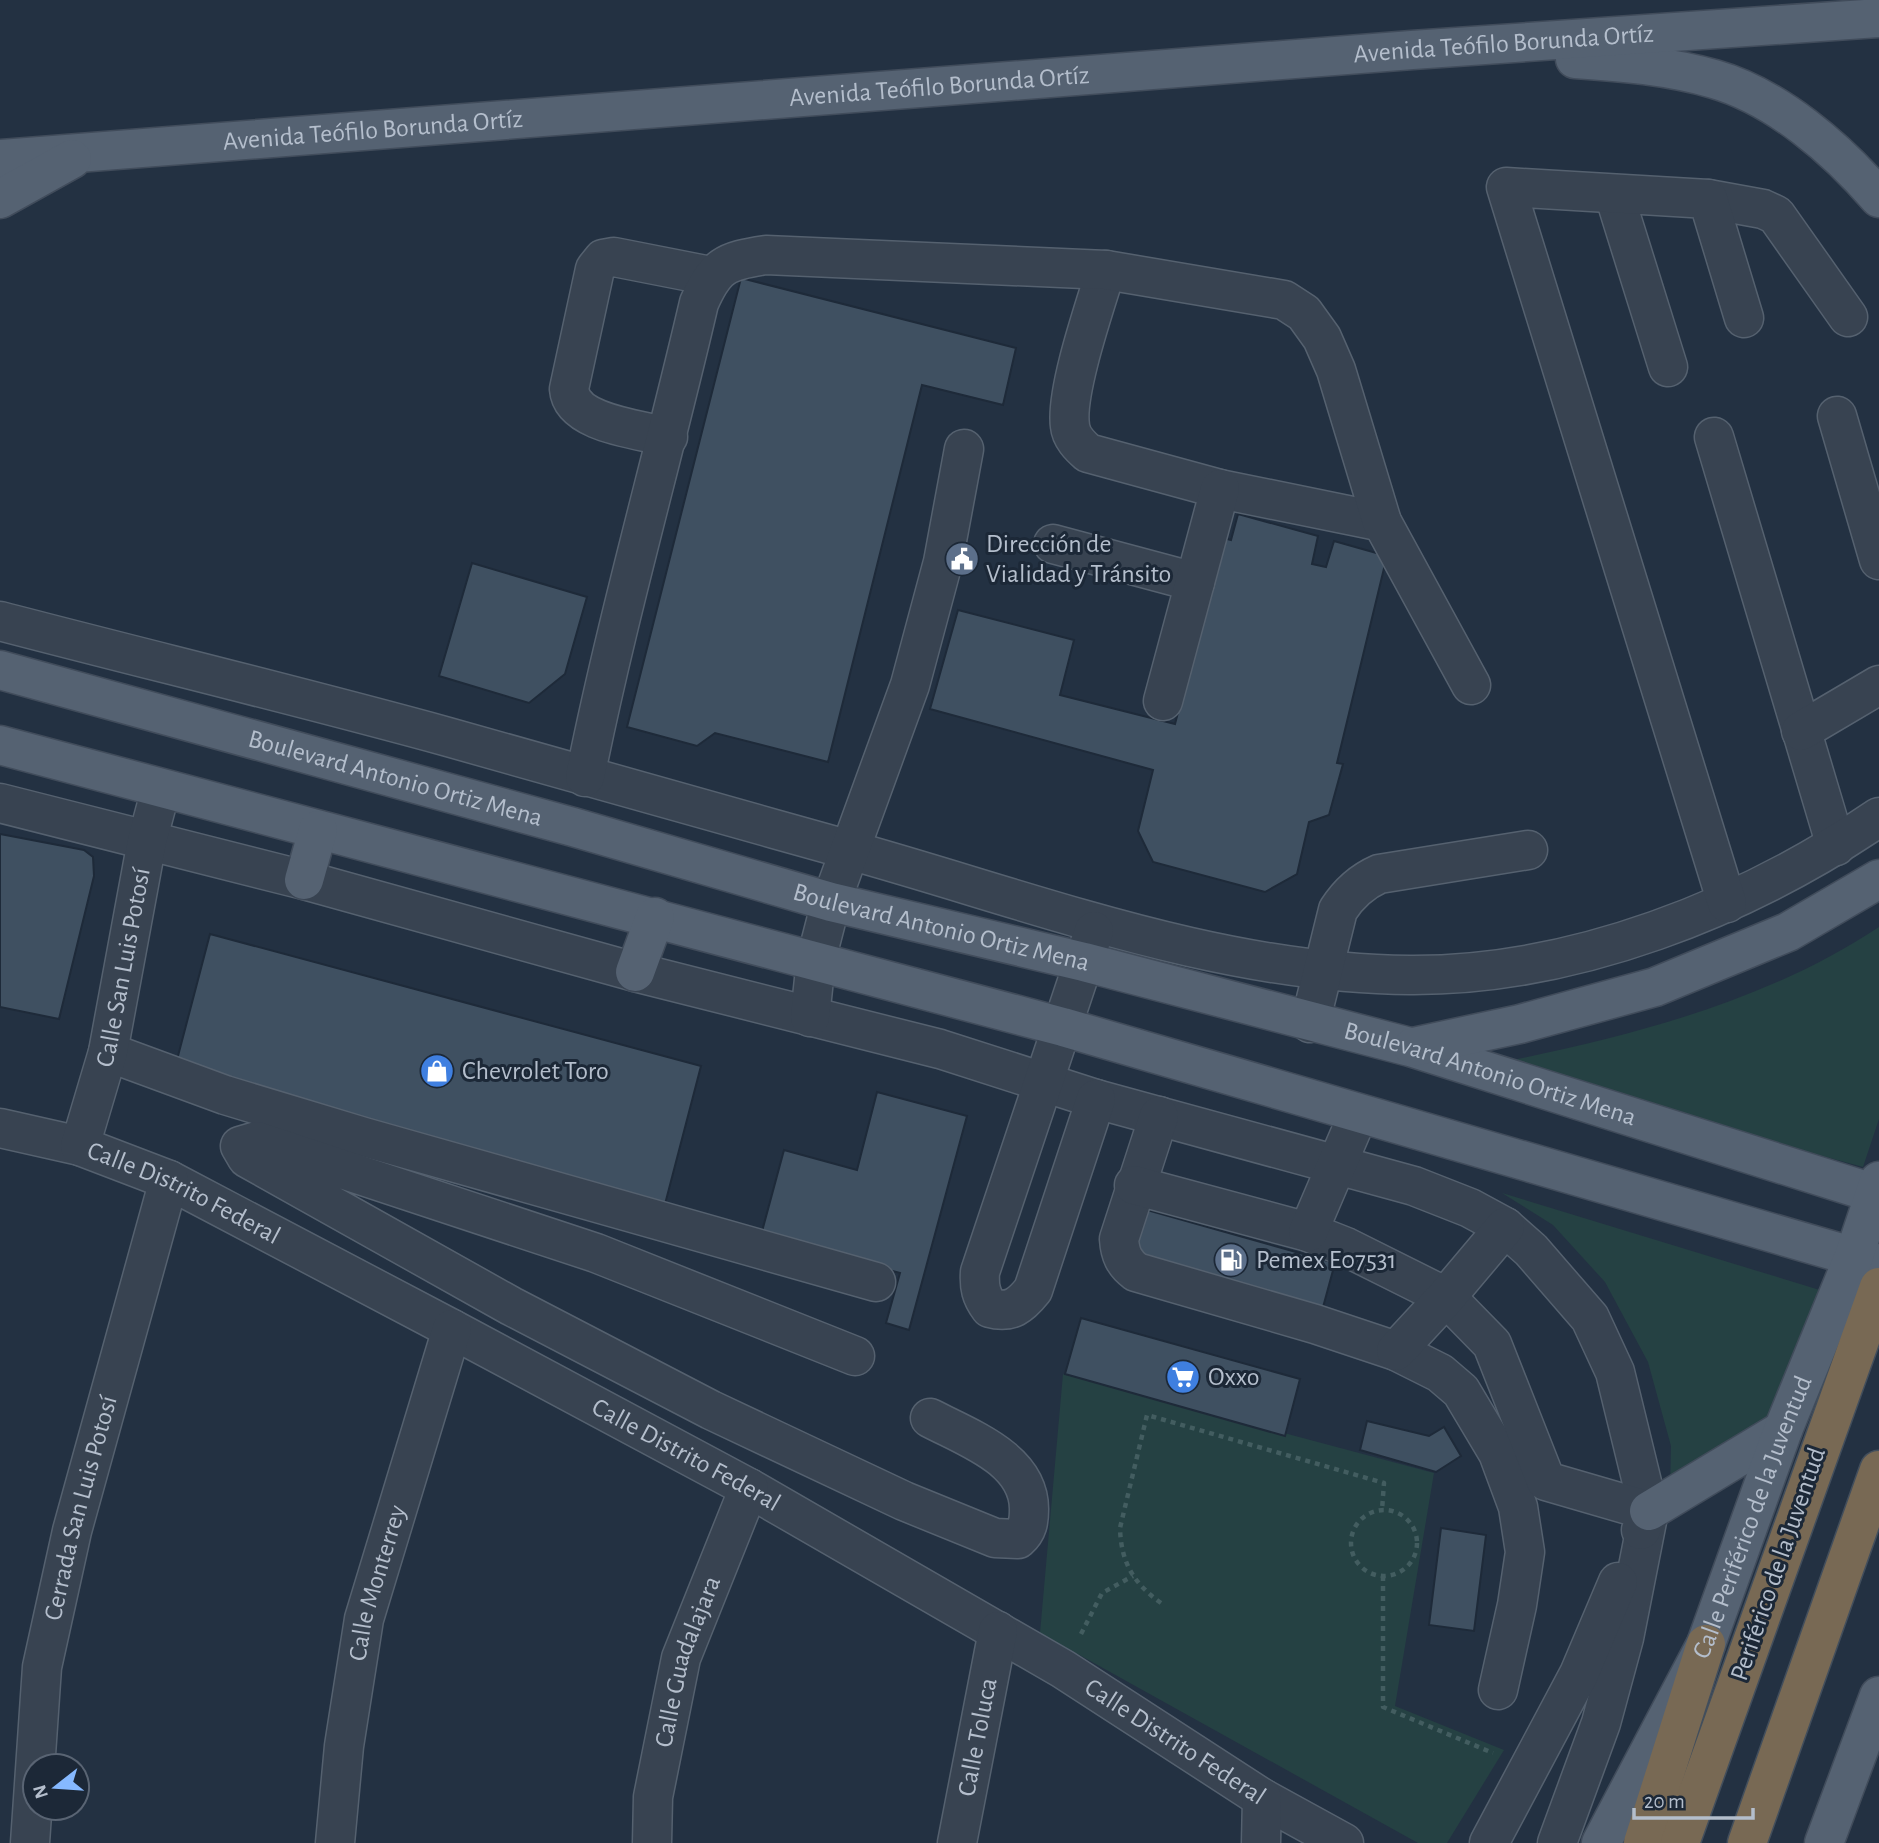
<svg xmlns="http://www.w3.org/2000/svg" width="1879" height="1843" viewBox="0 0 1879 1843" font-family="'Alegreya Sans',sans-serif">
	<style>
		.green { fill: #254143 }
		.building { fill: #3f5061; stroke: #1e2a39; stroke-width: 2 }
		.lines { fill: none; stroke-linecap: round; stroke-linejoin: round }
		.minor-casing { stroke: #55616f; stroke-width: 41 }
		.major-casing { stroke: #414c5b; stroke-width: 41 }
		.highway-casing { stroke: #424e5c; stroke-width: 41 }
		.path { stroke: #435d60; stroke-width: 4.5; stroke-dasharray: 5 5; stroke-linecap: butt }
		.minor { stroke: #384351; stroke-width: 38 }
		.major { stroke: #556272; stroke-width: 38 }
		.highway { stroke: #786954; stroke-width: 38 }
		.labels { text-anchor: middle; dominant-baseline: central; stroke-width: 6; stroke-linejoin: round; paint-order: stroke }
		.street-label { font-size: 26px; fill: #b4becc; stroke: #1c2837 }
		.poi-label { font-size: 26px; fill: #b4becc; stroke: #1c2837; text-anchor: start }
	</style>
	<rect width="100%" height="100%" fill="#233142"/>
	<!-- green -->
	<g class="green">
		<path d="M1879 927V1119L1863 1167 1488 1065C1623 1038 1763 1004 1879 927Z"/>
		<path d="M1502 1193 1823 1291 1767 1417 1754 1436 1670 1493 1671 1446 1648 1362 1605 1282 1553 1225Z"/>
		<path d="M1063 1374 1434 1473 1395 1706 1504 1750 1447 1843H1418L1040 1633Z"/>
	</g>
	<!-- building -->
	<g class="building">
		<path d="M741 278 1016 348 1003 405 922 385 828 762 715 733 697 746 627 727Z"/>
		<path d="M1238 514 1318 536 1312 564 1326 567 1334 541 1387 556 1337 763 1343 764 1329 815 1309 822 1297 874 1265 892 1153 862 1138 831 1153 770 930 709 958 610 1074 640 1060 695 1175 724 1223 538 1231 540Z"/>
		<path d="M472 563 587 597 565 674 529 703 439 676Z"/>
		<path d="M0 834 84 850 93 857 94 876 59 1019 0 1007Z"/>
		<path d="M210 934 701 1066 664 1208 173 1075Z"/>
		<path d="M877 1092 967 1116 909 1330 886 1323 900 1273 761 1235 784 1150 857 1170Z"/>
		<path d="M1140 1208 1335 1263 1322 1311 1127 1256Z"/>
		<path d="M1081 1318 1300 1379 1285 1436 1065 1374Z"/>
		<path d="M1367 1421 1429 1436 1444 1427 1461 1456 1436 1472 1360 1450Z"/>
		<path d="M1441 1528 1486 1535 1474 1631 1429 1625Z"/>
	</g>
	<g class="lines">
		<!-- minor casing -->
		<g class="minor-casing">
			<g id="minor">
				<path d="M1614 194 1668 367"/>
				<path d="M1708 199 1763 209 1776 215 1848 317"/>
				<path d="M1106 270C1095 306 1065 392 1070 426 1071 437 1080 446 1088 453L1220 489 1382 522"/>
				<path d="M1837 416 1879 560"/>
				<path d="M668 437C639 429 572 424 569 389L595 269 603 259 614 257 711 276"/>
				<path d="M1714 437 1836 846"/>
				<path d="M1053 544 1195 582"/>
				<path d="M0 621C149 660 299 696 448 737 580 774 713 812 846 849 1030 900 1217 974 1410 975 1574 976 1745 908 1879 817"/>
				<path d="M1163 701 1220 489"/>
				<path d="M1801 731 1879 685"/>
				<path d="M585 777C617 618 662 462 699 303 715 266 725 261 766 255L1106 270 1284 300 1304 313 1322 338 1336 370 1382 522 1471 685"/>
				<path d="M0 803 304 880 635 972 940 1049 1096 1099 1414 1186 1470 1208 1505 1227 1531 1250 1590 1318 1615 1372 1649 1511 1624 1638 1601 1723 1557 1843"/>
				<path d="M1727 903 1506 187 1708 199 1744 318"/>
				<path d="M1094 931 980 1272C979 1287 981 1296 990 1308 1011 1314 1021 1305 1033 1290L1096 1099"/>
				<path d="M810 1017 816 960 831 902 910 685 943 562 964 449"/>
				<path d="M1310 1023 1338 910C1349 893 1361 882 1379 874L1528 850"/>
				<path d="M108 1052 225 1095 364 1137 876 1282"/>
				<path d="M1159 1116 1119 1239C1120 1254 1124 1263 1136 1272L1315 1324 1396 1351 1440 1373 1461 1391 1498 1453 1518 1507 1525 1552 1517 1605 1498 1690"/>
				<path id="s1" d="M0 1128 80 1146 169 1180 452 1329 749 1488 1063 1669 1262 1798 1344 1843"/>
				<path id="s2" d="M80 1146 108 1052 147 841 161 789"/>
				<path d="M1134 1185 1308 1232 1346 1247 1446 1297 1492 1344 1546 1481 1649 1511 1641 1530"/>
				<path d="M1308 1232 1358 1115"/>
				<path d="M1396 1351 1446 1297 1505 1227"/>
				<path d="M855 1356 596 1253 257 1141 240 1146 247 1158 511 1306 711 1410 904 1501 995 1538 1018 1539C1028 1530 1029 1521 1029 1509 1029 1459 968 1438 930 1418"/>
				<path id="s3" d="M30 1843 42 1667 72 1531 169 1180"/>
				<path id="s4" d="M335 1843 344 1746 364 1619 452 1329"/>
				<path id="s5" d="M652 1843 653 1797 681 1658 749 1488"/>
				<path id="s6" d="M957 1843 998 1631"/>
				<path d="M1261 1843 1262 1798"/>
				<path d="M1489 1843 1579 1674 1618 1582"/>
			</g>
		</g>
		<!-- major casing -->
		<g class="major-casing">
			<g id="major">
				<path d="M1575 59C1621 62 1669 66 1714 79 1777 97 1837 149 1879 198"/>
				<path id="s7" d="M0 159 1412 50 1879 18"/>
				<path d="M0 199 72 159"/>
				<path id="s8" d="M0 670 573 827 831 902 1084 962 1410 1047 1879 1195"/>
				<path d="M0 745 1063 1027 1879 1264"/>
				<path d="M304 880 318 830"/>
				<path d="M635 972 655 917"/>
				<path d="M1413 1047 1520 1024 1655 987 1788 932 1879 879"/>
				<path d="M1649 1511 1783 1430"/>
				<path id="s9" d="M1601 1843 1706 1644 1783 1430 1854 1256 1879 1181"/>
				<path d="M1824 1843 1879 1696"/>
			</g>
		</g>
		<!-- highway casing -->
		<g class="highway-casing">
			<g id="highway">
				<path d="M1643 1843 1706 1644"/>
				<path d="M1680 1843 1879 1287"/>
				<path d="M1747 1843 1879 1470"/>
			</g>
		</g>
		<!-- path -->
		<g class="path">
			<circle cx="1384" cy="1543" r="33"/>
			<path d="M1383 1576V1707L1493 1753"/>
			<path d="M1161 1603C1133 1583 1121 1562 1120 1528L1147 1415 1384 1483 1382 1510"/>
			<path d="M1081 1634 1102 1593 1133 1576"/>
		</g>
		<!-- minor -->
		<use href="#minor" class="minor"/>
		<!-- major -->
		<use href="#major" class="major"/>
		<!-- highway -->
		<use href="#highway" class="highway"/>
	</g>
	<!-- icons -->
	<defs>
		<g id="civic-disc" transform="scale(1.75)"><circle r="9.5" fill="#5c6f8a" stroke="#1c2837"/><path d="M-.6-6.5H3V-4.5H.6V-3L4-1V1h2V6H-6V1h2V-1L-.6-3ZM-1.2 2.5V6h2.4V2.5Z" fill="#fff"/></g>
		<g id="shop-disc" transform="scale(1.75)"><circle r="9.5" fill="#3f7fe0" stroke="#1c2837"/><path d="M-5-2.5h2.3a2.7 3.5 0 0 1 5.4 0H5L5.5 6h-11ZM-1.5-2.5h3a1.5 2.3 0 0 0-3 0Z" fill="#fff"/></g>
		<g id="fuel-disc" transform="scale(1.75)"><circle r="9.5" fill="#5c6f8a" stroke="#1c2837"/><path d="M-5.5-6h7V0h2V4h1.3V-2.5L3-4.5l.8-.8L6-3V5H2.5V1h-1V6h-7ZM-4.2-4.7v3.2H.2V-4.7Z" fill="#fff"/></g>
		<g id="supermarket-disc" transform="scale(1.75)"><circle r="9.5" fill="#3f7fe0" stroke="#1c2837"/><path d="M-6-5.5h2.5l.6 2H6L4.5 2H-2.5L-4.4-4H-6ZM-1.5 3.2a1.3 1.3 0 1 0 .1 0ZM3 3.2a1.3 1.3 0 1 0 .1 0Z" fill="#fff"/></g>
	</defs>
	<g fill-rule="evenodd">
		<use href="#civic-disc" x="962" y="559"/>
		<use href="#shop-disc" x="437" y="1071"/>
		<use href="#fuel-disc" x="1231" y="1260"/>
		<use href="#supermarket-disc" x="1183" y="1377"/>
	</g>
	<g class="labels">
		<!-- street labels -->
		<g class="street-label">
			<text stroke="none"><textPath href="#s7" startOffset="1508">Avenida Teófilo Borunda Ortíz</textPath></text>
			<text stroke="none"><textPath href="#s7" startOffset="942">Avenida Teófilo Borunda Ortíz</textPath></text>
			<text stroke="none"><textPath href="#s7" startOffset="374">Avenida Teófilo Borunda Ortíz</textPath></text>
			<text stroke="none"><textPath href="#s8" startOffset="410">Boulevard Antonio Ortiz Mena</textPath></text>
			<text stroke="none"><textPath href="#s8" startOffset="976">Boulevard Antonio Ortiz Mena</textPath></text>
			<text stroke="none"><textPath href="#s2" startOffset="184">Calle San Luis Potosí</textPath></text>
			<text stroke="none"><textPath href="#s8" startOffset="1544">Boulevard Antonio Ortiz Mena</textPath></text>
			<text stroke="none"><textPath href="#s1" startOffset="196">Calle Distrito Federal</textPath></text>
			<text stroke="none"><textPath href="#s1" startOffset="763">Calle Distrito Federal</textPath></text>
			<text stroke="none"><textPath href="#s3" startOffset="340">Cerrada San Luis Potosí</textPath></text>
			<text stroke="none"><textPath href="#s9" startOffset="360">Calle Periférico de la Juventud</textPath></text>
			<text transform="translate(1778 1564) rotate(-71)">Periférico de la Juventud</text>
			<text stroke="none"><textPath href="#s4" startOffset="264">Calle Monterrey</textPath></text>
			<text stroke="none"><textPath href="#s5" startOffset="186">Calle Guadalajara</textPath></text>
			<text stroke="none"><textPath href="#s6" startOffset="108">Calle Toluca</textPath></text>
			<text stroke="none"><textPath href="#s1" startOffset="1330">Calle Distrito Federal</textPath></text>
		</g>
		<!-- poi labels -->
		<g class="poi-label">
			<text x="986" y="544">Dirección de<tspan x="986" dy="30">Vialidad y Tránsito</tspan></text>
			<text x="462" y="1071">Chevrolet Toro</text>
			<text x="1256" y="1260">Pemex E07531</text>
			<text x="1208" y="1377">Oxxo</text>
		</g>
	</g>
	<!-- north arrow -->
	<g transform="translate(56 1787) rotate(253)"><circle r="33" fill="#1c2837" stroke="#596473" stroke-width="2"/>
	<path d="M0-5L12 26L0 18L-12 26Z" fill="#86b9ff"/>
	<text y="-10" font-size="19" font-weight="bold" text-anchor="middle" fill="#b4becc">N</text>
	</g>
	<!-- scale -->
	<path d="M1634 1808v10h119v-10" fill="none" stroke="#b4becc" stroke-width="3.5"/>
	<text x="1644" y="1808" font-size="21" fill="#b4becc" stroke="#1c2837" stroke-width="5" paint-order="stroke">20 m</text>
</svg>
